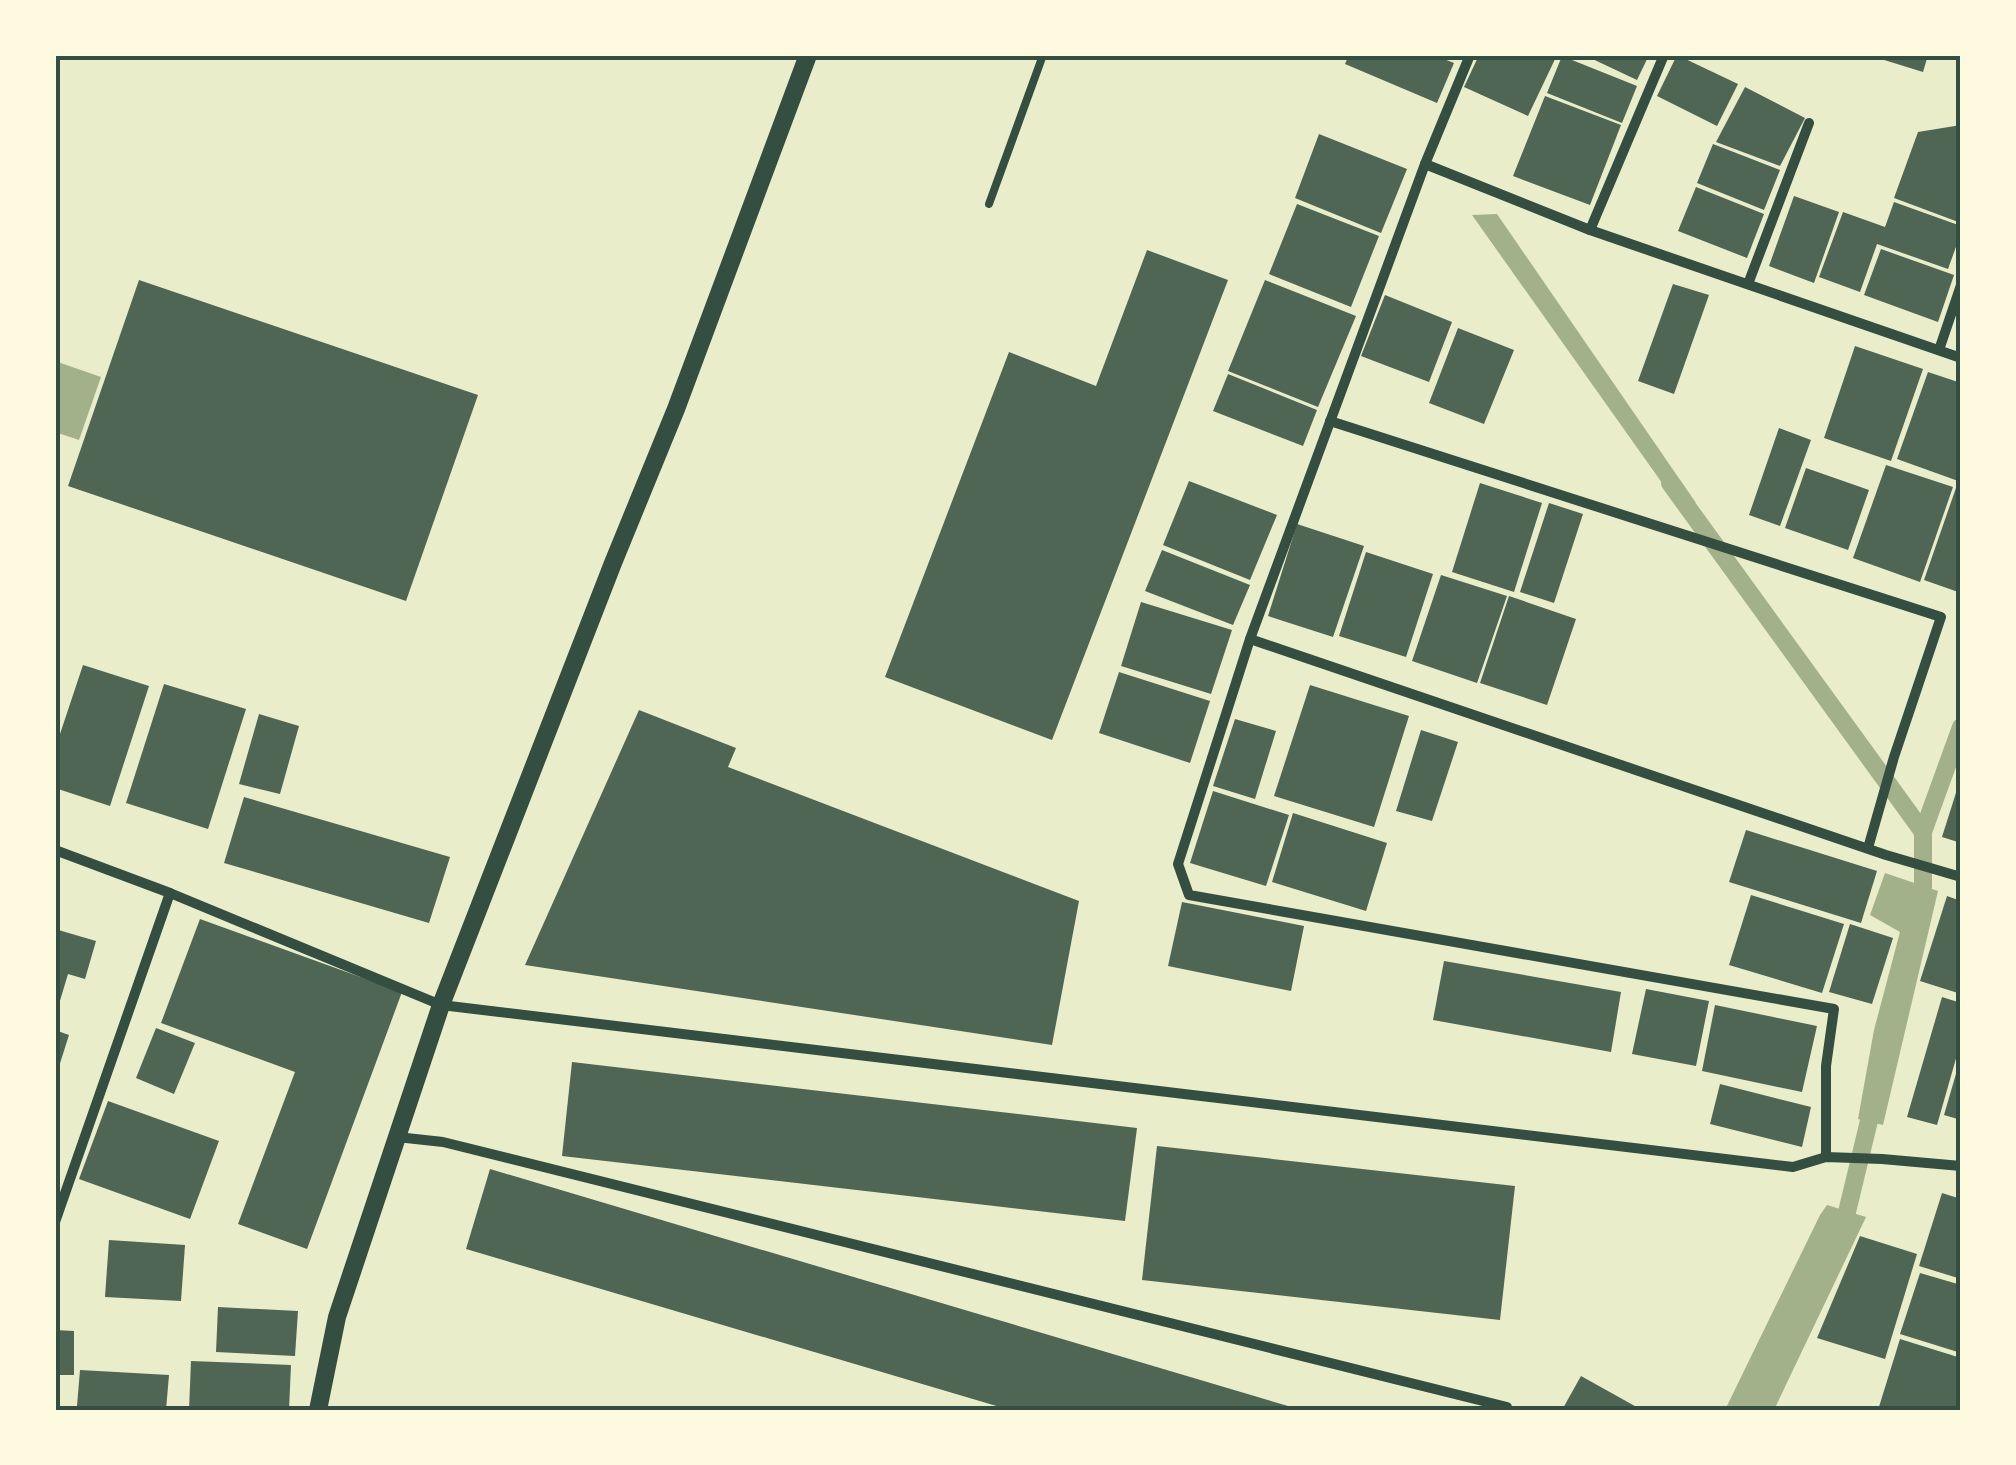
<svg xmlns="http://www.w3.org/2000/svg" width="2016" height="1465" viewBox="0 0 2016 1465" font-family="'Golos Text',sans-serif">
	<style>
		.water { fill: #a3b18a }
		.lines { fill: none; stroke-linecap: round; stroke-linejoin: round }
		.stream { stroke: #a3b18a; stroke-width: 18 }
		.building { fill: #4f6655 }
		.service { stroke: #344e41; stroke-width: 8 }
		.minor { stroke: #344e41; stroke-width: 10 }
		.tertiary { stroke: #344e41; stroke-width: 18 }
		.neatline { fill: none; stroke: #344e41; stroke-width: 4 }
	</style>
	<rect width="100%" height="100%" fill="#e9edc9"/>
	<!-- water -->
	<g class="water">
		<path d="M1497 214 1696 503 1672 497 1472 215Z"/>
		<path d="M55 361 101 377 79 440 55 432Z"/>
		<path d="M1885 873 1938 891 1883 1125 1858 1119 1874 1030 1900 932 1870 915Z"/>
		<path d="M1827 1205 1866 1217 1774 1410H1725L1820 1215Z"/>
	</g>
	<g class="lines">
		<!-- stream -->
		<g class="stream">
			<path d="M1670 483 1923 832"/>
			<path d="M1917 909 1923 887V832L1961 727"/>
			<path d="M1838 1229 1847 1212 1874 1100"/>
		</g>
	</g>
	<!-- building -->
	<g class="building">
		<path d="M1349 55H1434L1454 63 1437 103 1345 64Z"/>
		<path d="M1479 55H1557L1528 116 1464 87Z"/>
		<path d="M1584 55H1649L1637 80Z"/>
		<path d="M1677 55 1738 84 1717 126 1657 96Z"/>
		<path d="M1868 55H1928L1923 72Z"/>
		<path d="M1562 56 1637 86 1622 123 1547 93Z"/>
		<path d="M1745 87 1805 118 1780 166 1716 142Z"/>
		<path d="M1545 96 1621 125 1590 205 1513 176Z"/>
		<path d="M1961 125V223L1894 198 1918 132Z"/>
		<path d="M1319 134 1407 169 1381 233 1295 198Z"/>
		<path d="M1713 144 1780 170 1764 210 1697 183Z"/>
		<path d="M1696 187 1764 214 1747 258 1678 231Z"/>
		<path d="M1794 196 1839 212 1814 283 1769 266Z"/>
		<path d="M1894 202 1961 226V233L1948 269 1877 244 1860 292 1819 277 1843 212 1885 227Z"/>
		<path d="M1297 204 1379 236 1351 307 1269 274Z"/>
		<path d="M1881 249 1954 275 1938 322 1864 295Z"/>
		<path d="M1147 250 1228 280 1052 740 885 677 1009 352 1096 386Z"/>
		<path d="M139 280 478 395 406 601 68 486Z"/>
		<path d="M1265 280 1356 316 1318 407 1228 371Z"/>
		<path d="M1673 284 1709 295 1674 394 1638 381Z"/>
		<path d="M1385 295 1452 322 1429 382 1361 356Z"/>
		<path d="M1458 328 1514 350 1484 424 1429 403Z"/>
		<path d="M1855 346 1923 369 1891 461 1824 438Z"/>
		<path d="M1928 372 1961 383V482L1897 459Z"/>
		<path d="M1228 374 1317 410 1303 446 1213 411Z"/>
		<path d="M1779 428 1811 440 1780 526 1749 515Z"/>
		<path d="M1886 465 1953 487 1920 582 1853 558Z"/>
		<path d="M1806 468 1869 490 1848 550 1785 528Z"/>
		<path d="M1189 481 1277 515 1250 580 1163 545Z"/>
		<path d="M1480 483 1542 503 1514 592 1452 572Z"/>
		<path d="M1957 485 1961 486V593L1924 580Z"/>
		<path d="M1549 503 1583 514 1554 603 1520 592Z"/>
		<path d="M1297 524 1364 546 1333 637 1268 616Z"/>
		<path d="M1162 550 1250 585 1233 625 1145 591Z"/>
		<path d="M1366 552 1433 574 1406 657 1339 636Z"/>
		<path d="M1441 575 1507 596 1477 683 1412 661Z"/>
		<path d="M1509 596 1576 619 1547 705 1480 683Z"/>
		<path d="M1141 602 1232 630 1211 694 1121 666Z"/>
		<path d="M83 665 149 686 110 806 55 788V749Z"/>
		<path d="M1119 672 1210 701 1190 763 1099 733Z"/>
		<path d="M164 684 246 709 208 829 126 803Z"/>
		<path d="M1310 685 1409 716 1374 827 1274 796Z"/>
		<path d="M639 710 736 748 728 767 1079 901 1052 1045 525 965Z"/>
		<path d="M259 714 299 726 280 794 239 784Z"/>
		<path d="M1235 719 1276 731 1255 799 1213 786Z"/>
		<path d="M1421 730 1458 742 1432 821 1396 811Z"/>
		<path d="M1960 780H1961V843L1942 837Z"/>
		<path d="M1213 791 1289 815 1266 886 1190 863Z"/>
		<path d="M244 797 450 857 429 923 224 863Z"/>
		<path d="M1293 813 1387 843 1366 911 1272 882Z"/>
		<path d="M1746 830 1877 871 1861 923 1729 882Z"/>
		<path d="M1751 895 1844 924 1822 993 1729 965Z"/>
		<path d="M1947 896 1961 901V994L1920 981Z"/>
		<path d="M1182 902 1304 926 1291 991 1168 966Z"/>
		<path d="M200 919 402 992 307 1249 238 1224 295 1072 161 1023Z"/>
		<path d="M1850 924 1893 938 1872 1004 1829 992Z"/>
		<path d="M55 929 96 941 85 979 68 974 56 1014Z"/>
		<path d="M1444 961 1621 992 1611 1052 1433 1020Z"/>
		<path d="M1646 989 1709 1001 1696 1066 1632 1054Z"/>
		<path d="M1942 997 1961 1003V1041L1937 1125 1907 1117Z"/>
		<path d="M1715 1005 1817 1026 1802 1092 1702 1071Z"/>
		<path d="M156 1028 195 1043 174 1094 136 1078Z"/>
		<path d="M55 1030 69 1035 56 1076H55Z"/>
		<path d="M1960 1060H1961V1120L1944 1115Z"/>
		<path d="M572 1062 1137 1128 1125 1221 562 1156Z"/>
		<path d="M1720 1084 1811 1107 1802 1147 1710 1124Z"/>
		<path d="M108 1101 219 1141 190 1219 79 1179Z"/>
		<path d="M1157 1146 1515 1186 1500 1320 1142 1280Z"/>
		<path d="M490 1169 1288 1406 1286 1410H1010L466 1249Z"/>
		<path d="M1942 1193 1961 1199V1279L1919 1266Z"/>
		<path d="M1860 1236 1917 1254 1885 1359 1817 1338Z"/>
		<path d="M109 1240 185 1245 181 1301 105 1297Z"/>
		<path d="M1920 1273 1961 1285V1353L1900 1334Z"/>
		<path d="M218 1307 298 1311 295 1356 216 1352Z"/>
		<path d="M55 1330 74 1331V1375H55Z"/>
		<path d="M1900 1339 1961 1358V1391L1955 1410H1878Z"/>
		<path d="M191 1361 291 1365 289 1410H189Z"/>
		<path d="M80 1370 169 1375 166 1410 77 1406Z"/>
		<path d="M1581 1376 1642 1410H1562Z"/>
	</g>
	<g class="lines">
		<!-- service -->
		<path class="service" d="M989 204 1043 55"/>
		<!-- minor -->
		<g class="minor">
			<path d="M1470 55 1425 164 1250 639 1178 864 1189 895 1834 1009 1826 1066V1157"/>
			<path d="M1425 164 1590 230 1961 358"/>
			<path d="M1590 230 1664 55"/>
			<path d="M1748 284 1809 123"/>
			<path d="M1939 350 1961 285"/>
			<path d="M1330 421 1941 617 1894 757 1868 848"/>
			<path d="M1250 639 1886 855 1961 877"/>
			<path d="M55 850 170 893 441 1005 1793 1167 1826 1157 1882 1159 1961 1166"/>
			<path d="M397 1137 443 1142 1507 1407 1505 1410"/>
			<path d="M55 1222 170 893"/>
		</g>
		<!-- tertiary -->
		<path class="tertiary" d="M318 1410 337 1317 441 1005 613 563 676 409 808 55"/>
	</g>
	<!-- border -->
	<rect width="2016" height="1465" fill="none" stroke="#fefae0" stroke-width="115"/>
	<rect x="58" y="58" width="1900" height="1350" class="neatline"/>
</svg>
